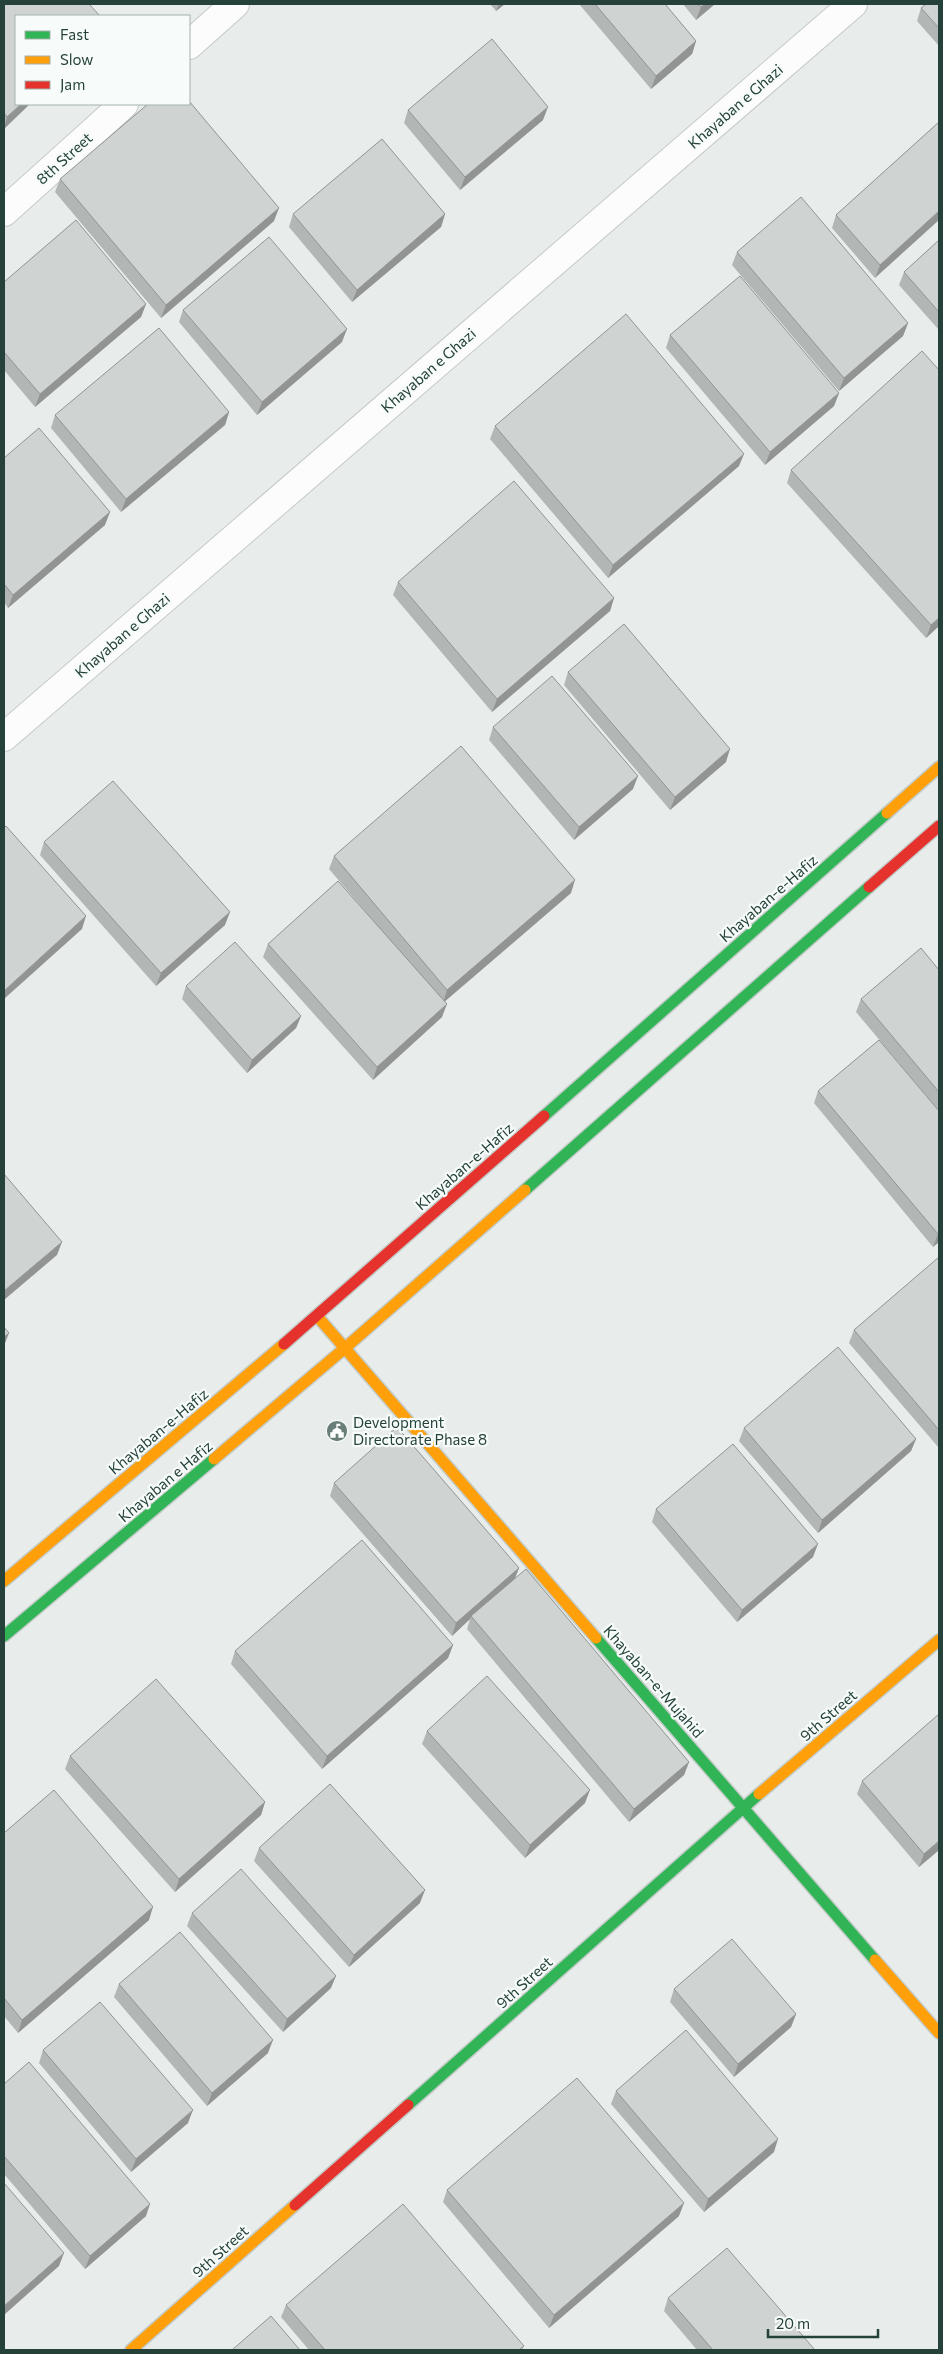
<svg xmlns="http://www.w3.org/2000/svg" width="943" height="2354" viewBox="0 0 943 2354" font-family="Commissioner,sans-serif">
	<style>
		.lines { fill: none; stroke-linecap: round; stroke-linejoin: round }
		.street-casing { stroke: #c5cac8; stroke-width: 30 }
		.fast-casing { stroke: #c3cbc8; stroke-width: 14 }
		.slow-casing { stroke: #c3cbc8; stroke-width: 14 }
		.jam-casing { stroke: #c3cbc8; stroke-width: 14 }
		.street { stroke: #fcfcfc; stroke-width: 28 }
		.fast { stroke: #30b455; stroke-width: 11 }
		.slow { stroke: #ff9f0a; stroke-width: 11 }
		.jam { stroke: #e5322d; stroke-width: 11 }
		.wall { fill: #b2b6b5 }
		.shaded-wall { fill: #919493 }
		.building { fill: #cfd4d2; stroke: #919493 }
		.labels { text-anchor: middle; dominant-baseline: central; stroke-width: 4.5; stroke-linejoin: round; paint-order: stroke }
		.street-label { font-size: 15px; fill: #24423a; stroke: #f7fbf9 }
		.poi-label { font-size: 15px; fill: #24423a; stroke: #f7fbf9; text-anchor: start }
	</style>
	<rect width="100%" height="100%" fill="#e8edeb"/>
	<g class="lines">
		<!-- street casing -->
		<g class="street-casing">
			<g id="street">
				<path d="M189 45 235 4"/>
				<path d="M4 212 124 104"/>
				<path d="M4 737 853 4"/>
			</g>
		</g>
		<!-- fast casing -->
		<g class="fast-casing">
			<g id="fast">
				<path d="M544 1116 887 813"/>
				<path d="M525 1190 869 887"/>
				<path d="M4 1636 214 1459"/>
				<path d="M596 1638 875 1960"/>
				<path d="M408 2105 759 1794"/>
			</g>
		</g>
		<!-- slow casing -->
		<g class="slow-casing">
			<g id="slow">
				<path d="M887 813 939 767"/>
				<path d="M317 1316 596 1638"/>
				<path d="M214 1459 345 1348 525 1190"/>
				<path d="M4 1581 284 1344"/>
				<path d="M759 1794 939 1640"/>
				<path d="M875 1960 939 2033"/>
				<path d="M131 2350 295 2205"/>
			</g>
		</g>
		<!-- jam casing -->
		<g class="jam-casing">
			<g id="jam">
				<path d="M869 887 939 826"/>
				<path d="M284 1344 544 1116"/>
				<path d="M295 2205 408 2105"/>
			</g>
		</g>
		<!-- street -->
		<use href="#street" class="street"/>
		<!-- fast -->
		<use href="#fast" class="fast"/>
		<!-- slow -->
		<use href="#slow" class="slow"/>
		<!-- jam -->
		<use href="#jam" class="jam"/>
	</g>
	<!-- wall -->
	<g class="wall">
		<path d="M4 4 16 104 4 129Z"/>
		<path d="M490 4H505L496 11Z"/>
		<path d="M579 4H665L696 41 692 54 651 89Z"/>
		<path d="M683 4H715L696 20Z"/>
		<path d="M939 4V46L917 21 921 8Z"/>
		<path d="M408 110 543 120 460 190 404 123Z"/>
		<path d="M939 122 875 278 832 228 836 215Z"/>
		<path d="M60 179 274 221 161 318 55 192Z"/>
		<path d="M293 214H445L441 227 352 302 289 227Z"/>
		<path d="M939 240V330L899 285 904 272Z"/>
		<path d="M737 252 908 323 903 336 839 391 732 265Z"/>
		<path d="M4 282 146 304 141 317 35 407 4 370Z"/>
		<path d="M183 310 342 342 257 415 179 322Z"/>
		<path d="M670 335 839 393 834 406 765 465 666 348Z"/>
		<path d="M229 412 225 425 121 512 51 428 55 415Z"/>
		<path d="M495 426 739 466 608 578 490 439Z"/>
		<path d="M4 458 105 525 8 608 4 602Z"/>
		<path d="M791 470 939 626 926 638 787 483Z"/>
		<path d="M398 582 614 598 610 611 492 712 393 595Z"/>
		<path d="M568 672 726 762 670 810 564 685Z"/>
		<path d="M493 727 633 789 574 840 489 740Z"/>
		<path d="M44 842 225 925 156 986 40 855Z"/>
		<path d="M334 856 571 893 445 1001 442 1017 373 1080 263 957 268 944 377 925 329 869Z"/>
		<path d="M939 970V1111L856 1012 861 999Z"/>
		<path d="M186 986 301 1016 296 1028 247 1073 182 999Z"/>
		<path d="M818 1091 939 1111V1242L933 1247 814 1103Z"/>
		<path d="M939 1258V1448L849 1343 854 1330Z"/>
		<path d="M744 1428 916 1439 911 1451 818 1533 739 1441Z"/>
		<path d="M334 1483 519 1568 515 1579 689 1762 684 1775 629 1822 467 1629 470 1619 452 1636 330 1496Z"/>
		<path d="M656 1509 813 1557 737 1622 652 1522Z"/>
		<path d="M453 1645 448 1658 322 1769 231 1664 235 1651Z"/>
		<path d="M427 1731 585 1803 525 1858 422 1744Z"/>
		<path d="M70 1756 265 1802 261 1815 175 1892 65 1769Z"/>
		<path d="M862 1781 939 1850 919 1867 857 1794Z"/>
		<path d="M4 1833 149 1920 18 2033 4 2016Z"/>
		<path d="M259 1848 420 1903 349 1967 254 1861Z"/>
		<path d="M192 1913 331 1988 283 2032 187 1926Z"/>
		<path d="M119 1984 268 2053 207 2106 114 1997Z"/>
		<path d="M674 1989 796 2014 791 2027 734 2077 670 2002Z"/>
		<path d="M43 2050 188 2123 131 2172 39 2063Z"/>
		<path d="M4 2084 146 2216 85 2269 4 2174Z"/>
		<path d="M616 2091 774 2152 704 2212 611 2104Z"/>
		<path d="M447 2190 679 2216 549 2328 443 2202Z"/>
		<path d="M668 2298 815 2350H697L664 2311Z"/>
		<path d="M286 2305 524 2346 522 2350H309L281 2317Z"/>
	</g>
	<!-- shaded-wall -->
	<g class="shaded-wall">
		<path d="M499 4H505L496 11Z"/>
		<path d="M705 4H715L696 20 701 7Z"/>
		<path d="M696 41 692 54 651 89 656 76Z"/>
		<path d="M21 104H30L4 129 7 117Z"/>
		<path d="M548 107 543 120 460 190 465 177Z"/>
		<path d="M279 208 274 221 161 318 166 305Z"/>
		<path d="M939 211V220L875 278 880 265Z"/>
		<path d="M445 214 441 227 352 302 357 290Z"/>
		<path d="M146 304 141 317 35 407 40 394Z"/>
		<path d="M908 323 903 336 839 391 844 378Z"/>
		<path d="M347 329 342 342 257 415 262 402Z"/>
		<path d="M839 393 834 406 765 465 770 452Z"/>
		<path d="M229 412 225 425 121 512 126 499Z"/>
		<path d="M744 454 739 466 608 578 613 565Z"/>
		<path d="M110 512 105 525 8 608 13 595Z"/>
		<path d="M614 598 610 611 492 712 497 699Z"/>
		<path d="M939 618V626L926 638 931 625Z"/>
		<path d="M730 749 726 762 670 810 675 797Z"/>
		<path d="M638 776 633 789 574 840 579 827Z"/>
		<path d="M575 880 571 893 443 1003 447 990Z"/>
		<path d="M230 912 225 925 156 986 161 973Z"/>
		<path d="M86 916 82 929 4 999V991Z"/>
		<path d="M447 1004 442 1017 373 1080 377 1067Z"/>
		<path d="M301 1016 296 1028 247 1073 252 1060Z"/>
		<path d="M939 1233V1242L933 1247 938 1234Z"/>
		<path d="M62 1242 57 1255 4 1300V1291Z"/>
		<path d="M9 1333 4 1346V1337Z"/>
		<path d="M916 1439 911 1451 818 1533 822 1520Z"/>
		<path d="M818 1544 813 1557 737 1622 742 1610Z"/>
		<path d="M519 1568 514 1580 471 1616 470 1619 452 1636 456 1623Z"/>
		<path d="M453 1645 448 1658 322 1769 327 1756Z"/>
		<path d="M689 1762 684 1775 629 1822 634 1809Z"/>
		<path d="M590 1790 585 1803 525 1858 530 1845Z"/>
		<path d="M265 1802 261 1815 175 1892 179 1879Z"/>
		<path d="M939 1841V1850L919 1867 924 1854Z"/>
		<path d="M425 1890 420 1903 349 1967 354 1955Z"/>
		<path d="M153 1907 149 1920 18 2033 22 2020Z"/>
		<path d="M336 1976 331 1988 283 2032 287 2019Z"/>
		<path d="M796 2014 791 2027 734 2077 738 2064Z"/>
		<path d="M273 2040 268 2053 207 2106 212 2093Z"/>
		<path d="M193 2110 188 2123 131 2172 136 2159Z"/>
		<path d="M778 2139 774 2152 704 2212 708 2199Z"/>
		<path d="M684 2203 679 2216 549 2328 554 2315Z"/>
		<path d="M150 2204 146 2216 85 2269 90 2256Z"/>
		<path d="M64 2253 59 2266 4 2315V2306Z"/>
	</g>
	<!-- building -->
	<g class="building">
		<path d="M4 4H89L100 16H16V104H21L7 117 4 113Z"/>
		<path d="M595 4H665L696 41 656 76Z"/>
		<path d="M698 4H705L701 7Z"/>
		<path d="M926 4H939V28L921 8Z"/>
		<path d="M492 39 548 107 465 177 408 110Z"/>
		<path d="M189 101 279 208 166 305 60 179 148 104H189Z"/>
		<path d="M939 122V211L880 265 836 215Z"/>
		<path d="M382 139 445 214 357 290 293 214Z"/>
		<path d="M801 197 908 323 844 378 737 252Z"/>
		<path d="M76 220 146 304 40 394 4 352V282Z"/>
		<path d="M269 237 347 329 262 402 183 310Z"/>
		<path d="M939 240V312L904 272Z"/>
		<path d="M740 276 839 393 770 452 670 335Z"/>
		<path d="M626 314 744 454 613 565 495 426Z"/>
		<path d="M159 328 229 412 126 499 55 415Z"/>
		<path d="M922 351 939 370V618L931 625 791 470Z"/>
		<path d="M39 428 110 512 13 595 4 584V458Z"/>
		<path d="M514 481 614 598 497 699 398 582Z"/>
		<path d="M624 624 730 749 675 797 568 672Z"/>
		<path d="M552 676 638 776 579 827 493 727Z"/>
		<path d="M461 746 575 880 447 990 334 856Z"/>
		<path d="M113 781 230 912 161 973 44 842Z"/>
		<path d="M6 826 86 916 4 991V828Z"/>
		<path d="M338 881 447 1004 377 1067 268 944Z"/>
		<path d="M235 942 301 1016 252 1060 186 986Z"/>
		<path d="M921 948 939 970V1092L861 999Z"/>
		<path d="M879 1040 939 1111V1233L938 1234 818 1091Z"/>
		<path d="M4 1174 62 1242 4 1291Z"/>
		<path d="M939 1257V1430L854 1330Z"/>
		<path d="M4 1327 9 1333 4 1337Z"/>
		<path d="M838 1347 916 1439 822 1520 744 1428Z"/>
		<path d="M397 1427 519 1568 456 1623 334 1483Z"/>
		<path d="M733 1444 818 1544 742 1610 656 1509Z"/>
		<path d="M362 1540 453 1645 327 1756 235 1651Z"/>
		<path d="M526 1569 689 1762 634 1809 471 1616Z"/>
		<path d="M487 1676 590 1790 530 1845 427 1731Z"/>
		<path d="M156 1679 265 1802 179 1879 70 1756Z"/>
		<path d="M939 1714V1841L924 1854 862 1781Z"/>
		<path d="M330 1784 425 1890 354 1955 259 1848Z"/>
		<path d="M54 1790 153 1907 22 2020 4 1998V1833Z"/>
		<path d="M241 1869 336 1976 287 2019 192 1913Z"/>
		<path d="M180 1932 273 2040 212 2093 119 1984Z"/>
		<path d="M732 1939 796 2014 738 2064 674 1989Z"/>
		<path d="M100 2002 193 2110 136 2159 43 2050Z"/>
		<path d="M686 2030 778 2139 708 2199 616 2091Z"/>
		<path d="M29 2062 150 2204 90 2256 4 2156V2084Z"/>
		<path d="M577 2078 684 2203 554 2315 447 2190Z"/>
		<path d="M4 2183 64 2253 4 2306Z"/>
		<path d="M403 2204 524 2346 519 2350H325L286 2305Z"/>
		<path d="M727 2248 815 2350H713L668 2298Z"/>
		<path d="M271 2316 300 2350H232Z"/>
	</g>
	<!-- icons -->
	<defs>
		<g id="civic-disc" transform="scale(1.125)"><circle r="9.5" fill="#697e78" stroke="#f7fbf9"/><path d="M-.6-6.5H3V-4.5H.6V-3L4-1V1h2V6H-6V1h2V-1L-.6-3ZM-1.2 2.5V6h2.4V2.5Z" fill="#fff"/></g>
	</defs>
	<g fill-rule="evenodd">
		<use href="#civic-disc" x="337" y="1431"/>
	</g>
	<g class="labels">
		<!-- street labels -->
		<g class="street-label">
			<text transform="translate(735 106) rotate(-41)">Khayaban e Ghazi</text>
			<text transform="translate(64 158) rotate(-42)">8th Street</text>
			<text transform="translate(428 370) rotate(-41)">Khayaban e Ghazi</text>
			<text transform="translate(122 635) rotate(-41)">Khayaban e Ghazi</text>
			<text transform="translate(768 898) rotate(-41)">Khayaban-e-Hafiz</text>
			<text transform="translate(464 1166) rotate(-41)">Khayaban-e-Hafiz</text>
			<text transform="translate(158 1431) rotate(-40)">Khayaban-e-Hafiz</text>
			<text transform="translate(165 1481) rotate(-40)">Khayaban e Hafiz</text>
			<text transform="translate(654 1681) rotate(49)">Khayaban-e-Mujahid</text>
			<text transform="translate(828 1715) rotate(-41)">9th Street</text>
			<text transform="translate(524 1982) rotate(-42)">9th Street</text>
			<text transform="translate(220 2251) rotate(-42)">9th Street</text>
		</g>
		<!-- poi labels -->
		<g class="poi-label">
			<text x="353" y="1422">Development<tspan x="353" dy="17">Directorate Phase 8</tspan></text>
		</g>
	</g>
	<!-- border -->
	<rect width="943" height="2354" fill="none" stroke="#24423a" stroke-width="10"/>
	<!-- legend -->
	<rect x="15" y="15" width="175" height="90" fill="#f7fbf9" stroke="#a3b1ad"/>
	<rect x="25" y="31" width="25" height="8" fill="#30b455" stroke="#a3b1ad"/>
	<text x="60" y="40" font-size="15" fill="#24423a">Fast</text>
	<rect x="25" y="56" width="25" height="8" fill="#ff9f0a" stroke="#a3b1ad"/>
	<text x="60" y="65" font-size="15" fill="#24423a">Slow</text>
	<rect x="25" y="81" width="25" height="8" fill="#e5322d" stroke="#a3b1ad"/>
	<text x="60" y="90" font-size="15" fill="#24423a">Jam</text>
	<!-- scale -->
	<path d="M768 2329v8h110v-8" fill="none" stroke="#24423a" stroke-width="2.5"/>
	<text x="776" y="2329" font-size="15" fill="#24423a" stroke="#f7fbf9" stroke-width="4" paint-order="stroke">20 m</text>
</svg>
